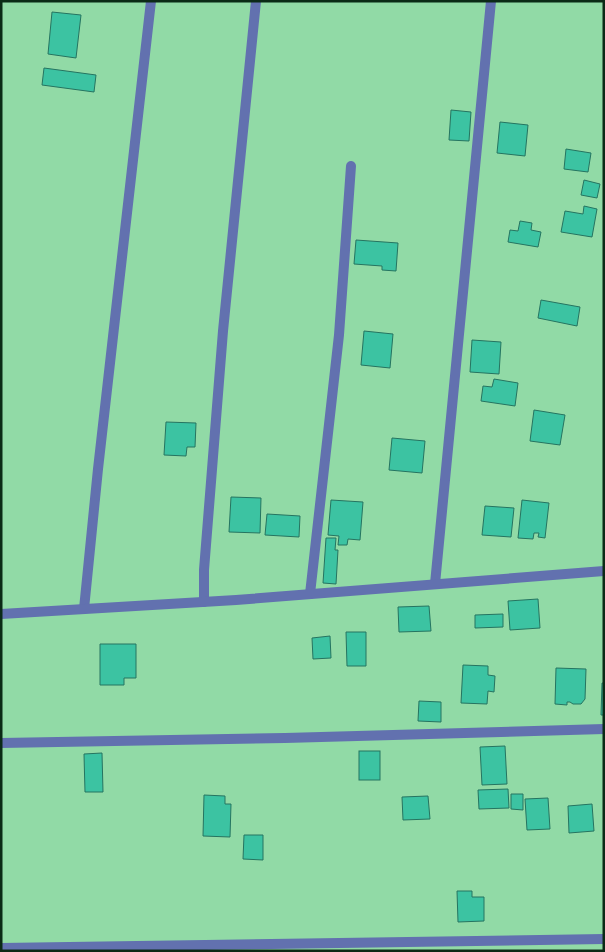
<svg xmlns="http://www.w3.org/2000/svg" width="605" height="952" viewBox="0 0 605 952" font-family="'Nunito Sans',sans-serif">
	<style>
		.building { fill: #3cc3a2; stroke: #257460 }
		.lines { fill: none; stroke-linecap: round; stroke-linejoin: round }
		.minor { stroke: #6271af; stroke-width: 10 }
	</style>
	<rect width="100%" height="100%" fill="#91daa6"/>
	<!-- building -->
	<g class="building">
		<path d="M52 12 81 15 76 58 48 54Z"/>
		<path d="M44 68 96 75 94 92 42 85Z"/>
		<path d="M451 110 471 112 469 141 449 140Z"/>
		<path d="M500 122 528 125 525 156 497 153Z"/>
		<path d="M566 149 591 153 588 172 564 169Z"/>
		<path d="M584 180 600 184 597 198 581 195Z"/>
		<path d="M584 206 597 209 592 237 561 232 565 211 583 214Z"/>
		<path d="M520 221 532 223 531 230 541 232 538 247 508 242 510 230 518 231Z"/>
		<path d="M356 240 398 243 396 271 382 270V266L354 264Z"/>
		<path d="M541 300 580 307 577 326 538 318Z"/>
		<path d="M364 331 393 334 390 368 361 365Z"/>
		<path d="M472 340 501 342 499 374 470 372Z"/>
		<path d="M494 379 518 383 515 406 481 401 483 386 492 387Z"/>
		<path d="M534 410 565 415 560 445 530 441Z"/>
		<path d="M166 422 196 423 195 447H187L186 456 164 455Z"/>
		<path d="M392 438 425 441 422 473 389 470Z"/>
		<path d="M231 497 261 498 260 533 229 532Z"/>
		<path d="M331 500 363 502 360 540 348 539 347 545H338L339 536 328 535Z"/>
		<path d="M522 500 549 503 545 538 538 537 539 533H534L533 539 518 538Z"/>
		<path d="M485 506 514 508 511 537 482 535Z"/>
		<path d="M267 514 300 516 299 537 265 535Z"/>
		<path d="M326 538H336L335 550H338L336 584 323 583Z"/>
		<path d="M538 599 540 628 510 630 508 601Z"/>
		<path d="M429 606 431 631 399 632 398 607Z"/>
		<path d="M503 614V627L475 628V615Z"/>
		<path d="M346 632H366V666H347Z"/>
		<path d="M330 636 331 658 313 659 312 638Z"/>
		<path d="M100 644H136V678H124V685H100Z"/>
		<path d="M463 665 488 666V675L495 676 494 692 488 691 487 704 461 703Z"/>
		<path d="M556 668 586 669 585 699 581 704H573L570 702H567V705L555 704Z"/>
		<path d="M602 683H604V715H601Z"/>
		<path d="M419 701 441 702V722L418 721Z"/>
		<path d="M505 746 507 784 482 785 480 747Z"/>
		<rect x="359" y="751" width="21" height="29"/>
		<path d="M102 753 103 792H85L84 754Z"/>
		<path d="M508 789 509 808 479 809 478 790Z"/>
		<path d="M511 794H523V810L511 809Z"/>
		<path d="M204 795 225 796V804H231L230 837 203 836Z"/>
		<path d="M428 796 430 819 403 820 402 797Z"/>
		<path d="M548 798 550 829 527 830 525 799Z"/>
		<path d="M592 804 594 831 569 833 568 806Z"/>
		<path d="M244 835H263V860L243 859Z"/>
		<path d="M457 891H472V897H484V921L458 922Z"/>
	</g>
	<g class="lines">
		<!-- minor -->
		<g class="minor">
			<path d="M435 584 491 1"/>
			<path d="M310 594 339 335 351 166"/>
			<path d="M204 602V570L223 331 256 1"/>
			<path d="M84 609 98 469 151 1"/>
			<path d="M1 614 236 600 604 571"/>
			<path d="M1 743 285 738 604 729"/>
			<path d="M1 948 604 939"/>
		</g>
	</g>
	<!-- border -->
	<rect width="605" height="952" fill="none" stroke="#0b2a16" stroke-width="5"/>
</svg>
